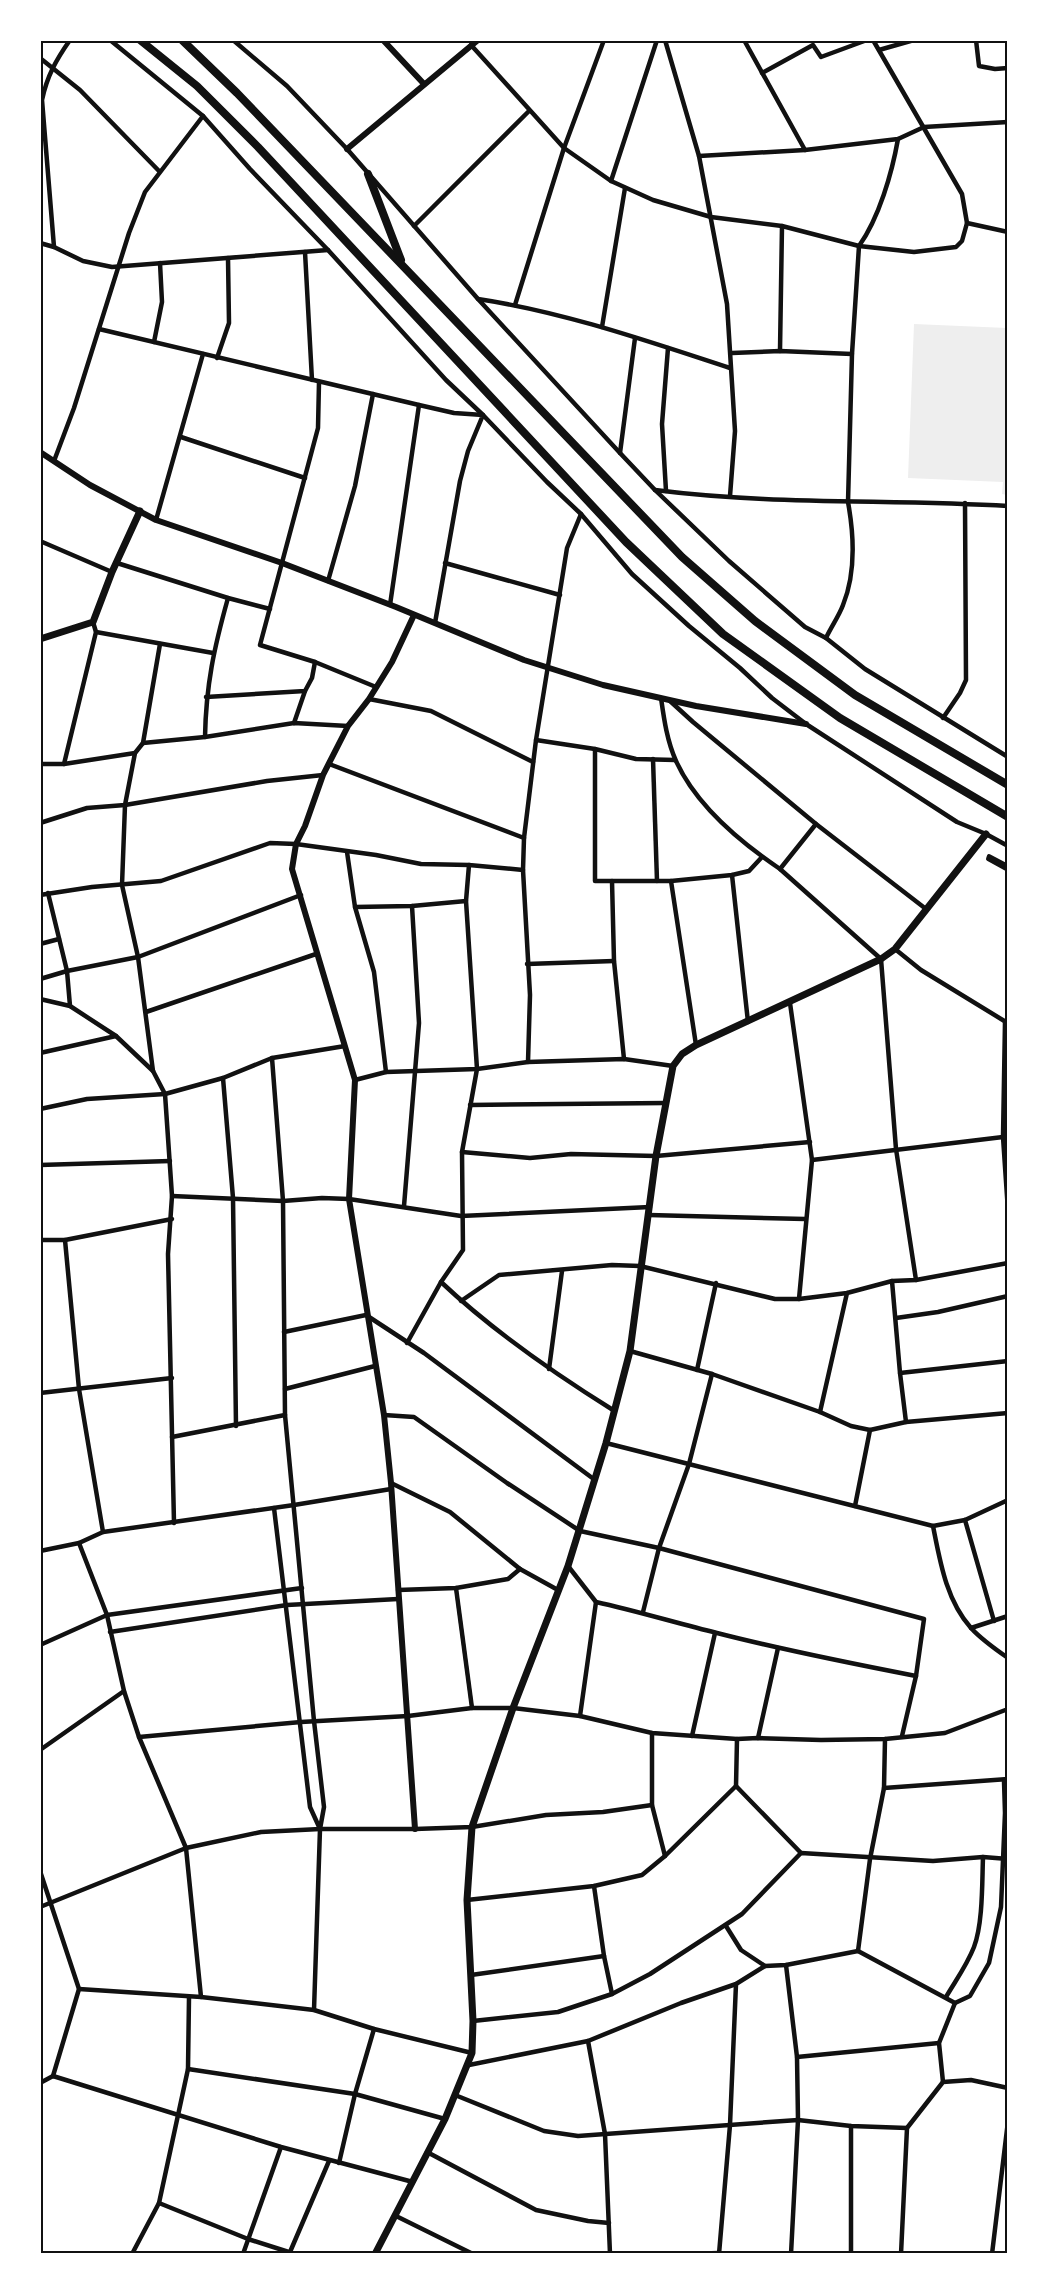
<svg xmlns="http://www.w3.org/2000/svg" width="1048" height="2294" viewBox="0 0 1048 2294" font-family="Karla,sans-serif">
	<style>
		.green { fill: #eee }
		.lines { fill: none; stroke-linecap: round; stroke-linejoin: round }
		.pedestrian { stroke: #111; stroke-width: 4 }
		.minor { stroke: #111; stroke-width: 4.5 }
		.tertiary { stroke: #111; stroke-width: 6 }
		.secondary { stroke: #111; stroke-width: 7 }
		.primary { stroke: #111; stroke-width: 8 }
		.neatline { fill: none; stroke: #111; stroke-width: 2 }
	</style>
	<rect width="100%" height="100%" fill="#fff"/>
	<!-- green -->
	<path class="green" d="M914 324 1007 328V495L1002 494 1003 482 908 478Z"/>
	<g class="lines">
		<!-- pedestrian -->
		<path class="pedestrian" d="M1008 866 989 856 988 859 1008 870"/>
		<!-- minor -->
		<g class="minor">
			<path d="M110 40 203 116 250 169 328 250 446 380 483 415 547 482 581 514 632 574 689 626 740 668 772 698 806 724 957 822 986 834 1008 846"/>
			<path d="M233 40 287 86 347 149 478 299 620 453 655 490 729 561 805 627 826 638 865 669 1008 757"/>
			<path d="M665 40 699 156 727 304 735 431 730 496"/>
			<path d="M744 40 805 150"/>
			<path d="M976 40 979 66 995 69 1008 68"/>
			<path d="M471 45 564 148 611 181 653 200 711 217 782 226 859 246 914 252 956 247 962 241 967 223 962 194 873 40"/>
			<path d="M879 50 914 40"/>
			<path d="M40 58 80 90 159 171"/>
			<path d="M762 73 813 45 821 57 867 40"/>
			<path d="M699 156 805 150 898 139 924 127 1008 122"/>
			<path d="M611 181 657 40"/>
			<path d="M967 223 1008 232"/>
			<path d="M414 226 529 111"/>
			<path d="M40 243 54 247 83 261 112 267 328 250"/>
			<path d="M54 247 42 100C47 76 56 60 70 40"/>
			<path d="M305 252 312 380"/>
			<path d="M478 299C564 312 647 341 730 368"/>
			<path d="M515 305 564 148 604 40"/>
			<path d="M602 327 625 188"/>
			<path d="M99 329 419 405 454 413 483 415 468 451 460 481 435 623"/>
			<path d="M154 342 162 302 160 263"/>
			<path d="M780 351 782 226"/>
			<path d="M732 353 780 351 852 354"/>
			<path d="M217 358 229 323 228 258"/>
			<path d="M319 382 318 428 260 645 315 662 376 687"/>
			<path d="M181 437 305 478"/>
			<path d="M620 453 635 338"/>
			<path d="M54 461 74 408 129 233 145 192 203 116"/>
			<path d="M655 490C772 505 890 499 1008 506"/>
			<path d="M666 491 662 424 668 348"/>
			<path d="M156 520 203 354"/>
			<path d="M40 541 112 572"/>
			<path d="M117 563 228 598 270 609"/>
			<path d="M445 563 560 595"/>
			<path d="M328 581 355 486 373 394"/>
			<path d="M390 605 419 405"/>
			<path d="M96 632 213 653"/>
			<path d="M826 638C831 627 839 616 843 605 856 573 854 535 848 502L852 354 859 246C879 218 892 173 898 139"/>
			<path d="M160 644 143 743 135 753 125 805 122 885 138 957 153 1071 165 1094 172 1196 168 1254 174 1523"/>
			<path d="M206 697 305 691 312 678 315 662"/>
			<path d="M661 698C664 719 667 741 676 761 696 805 740 842 780 869L881 959 896 1149 916 1280"/>
			<path d="M369 699 431 711 533 762"/>
			<path d="M670 701 693 722 816 824 926 909"/>
			<path d="M943 718 960 693 966 680 965 503"/>
			<path d="M294 723 305 691"/>
			<path d="M205 737C206 685 214 648 228 598"/>
			<path d="M536 740 595 749 636 759 675 760"/>
			<path d="M143 743 205 737 294 723 348 726"/>
			<path d="M595 749V881H671L732 875 749 871 762 857"/>
			<path d="M653 759 657 881"/>
			<path d="M40 764H64L135 753"/>
			<path d="M64 764 96 632 93 622"/>
			<path d="M329 764 524 838"/>
			<path d="M40 823 87 808 125 805 267 781 323 775"/>
			<path d="M347 852 355 907 374 972 386 1072"/>
			<path d="M780 869 816 824"/>
			<path d="M732 875 748 1022"/>
			<path d="M612 881 614 961 624 1059"/>
			<path d="M671 881 696 1045"/>
			<path d="M48 893 67 971 70 1006"/>
			<path d="M40 895 92 887 161 881 270 843 296 844 376 855 421 864 469 865 523 870"/>
			<path d="M355 907 412 906 466 901"/>
			<path d="M40 944 59 939"/>
			<path d="M895 949 921 970 1006 1022"/>
			<path d="M527 964 614 961"/>
			<path d="M40 979 67 971 138 957 301 895"/>
			<path d="M40 999 70 1006 116 1036 153 1071"/>
			<path d="M790 1003 812 1160 799 1299"/>
			<path d="M146 1012 316 954"/>
			<path d="M1005 1022 1003 1137 1008 1211"/>
			<path d="M40 1053 116 1036"/>
			<path d="M272 1058 283 1201 285 1415 314 1721 324 1807 320 1829 314 2010"/>
			<path d="M528 1062 530 995 523 870 524 838 536 740 567 548 581 514"/>
			<path d="M223 1078 233 1198 236 1426"/>
			<path d="M355 1080 386 1072 477 1069 528 1062 624 1059 673 1066"/>
			<path d="M470 1105 666 1103"/>
			<path d="M40 1109 87 1099 165 1094 223 1078 272 1058 345 1046"/>
			<path d="M462 1152 530 1158 571 1154 656 1156 810 1142"/>
			<path d="M812 1160 1003 1137"/>
			<path d="M40 1165 170 1161"/>
			<path d="M172 1196 283 1201 322 1198 349 1199 461 1216 650 1207"/>
			<path d="M404 1206 419 1023 412 906"/>
			<path d="M649 1215 805 1219"/>
			<path d="M40 1240H65L172 1219"/>
			<path d="M65 1240 79 1389 103 1532"/>
			<path d="M892 1281 900 1373 906 1422"/>
			<path d="M441 1282C493 1331 552 1372 613 1410"/>
			<path d="M461 1301 499 1275 612 1265 640 1266 775 1299H799L847 1293 892 1281 916 1280 1008 1263"/>
			<path d="M896 1318 938 1312 1008 1296"/>
			<path d="M284 1332 366 1315 424 1353 595 1480"/>
			<path d="M407 1343 441 1282 463 1250 462 1152 477 1069 466 901 469 865"/>
			<path d="M630 1351 712 1374 820 1412 851 1426 870 1430 906 1422 1008 1413"/>
			<path d="M549 1369 562 1271"/>
			<path d="M697 1370 716 1283"/>
			<path d="M900 1373 1008 1361"/>
			<path d="M285 1389 375 1366"/>
			<path d="M40 1393 172 1378"/>
			<path d="M820 1412 847 1293"/>
			<path d="M384 1415 414 1417 507 1483 580 1531 659 1548 924 1619 916 1676 902 1736"/>
			<path d="M172 1437 285 1415"/>
			<path d="M606 1443 933 1526 965 1520 1008 1500"/>
			<path d="M391 1483 450 1512 520 1569 558 1590"/>
			<path d="M855 1506 870 1430"/>
			<path d="M274 1508 310 1807 320 1829"/>
			<path d="M965 1520 994 1621"/>
			<path d="M933 1526C940 1561 946 1600 971 1628 981 1639 995 1649 1008 1658"/>
			<path d="M79 1543 107 1615 124 1691 139 1737 186 1848 201 1997"/>
			<path d="M40 1551 79 1543 103 1532 294 1505 391 1489"/>
			<path d="M568 1566 596 1602C637 1611 676 1623 717 1633 783 1650 849 1663 916 1676"/>
			<path d="M456 1588 472 1708"/>
			<path d="M398 1590 456 1588 508 1579 520 1569"/>
			<path d="M643 1612 659 1548 689 1464 712 1374"/>
			<path d="M971 1628 1008 1616"/>
			<path d="M110 1632 287 1605 398 1599"/>
			<path d="M40 1645 107 1615 302 1588"/>
			<path d="M580 1716 596 1602"/>
			<path d="M652 1733V1805L665 1856"/>
			<path d="M692 1736 715 1633"/>
			<path d="M139 1737 301 1722 408 1716 472 1708H513L580 1716 652 1733 737 1739 758 1738 821 1740 885 1739 945 1733 1008 1709"/>
			<path d="M758 1738 778 1648"/>
			<path d="M40 1750 124 1691"/>
			<path d="M736 1786 801 1853"/>
			<path d="M884 1788 1008 1779"/>
			<path d="M40 1871 79 1989 53 2076"/>
			<path d="M594 1886 604 1956 612 1994"/>
			<path d="M467 1900 594 1886 642 1875 665 1856 736 1786 737 1739"/>
			<path d="M40 1907 186 1848 261 1832 320 1829H415L472 1827 546 1815 603 1812 652 1805"/>
			<path d="M726 1926 741 1950 765 1966 786 1965 858 1951 955 2003"/>
			<path d="M858 1951 870 1859 884 1788 885 1739"/>
			<path d="M786 1965 797 2057 798 2120 791 2254"/>
			<path d="M471 1975 604 1956"/>
			<path d="M79 1989 201 1997 314 2010 374 2029 472 2053"/>
			<path d="M946 1997C956 1980 967 1965 974 1947 983 1923 982 1883 983 1857"/>
			<path d="M473 2021 558 2012 612 1994 650 1974 742 1914 801 1853 933 1861 983 1857 1008 1859"/>
			<path d="M588 2041 605 2134 610 2254"/>
			<path d="M797 2057 939 2043"/>
			<path d="M469 2065 588 2041 681 2003 736 1984 765 1966"/>
			<path d="M188 2069 355 2094 445 2119"/>
			<path d="M943 2082 939 2043 955 2003 970 1996 989 1963 1001 1907 1005 1813 1004 1781"/>
			<path d="M40 2083 53 2076 281 2147 413 2182"/>
			<path d="M455 2095 544 2131 578 2136 798 2120 851 2126 907 2128"/>
			<path d="M427 2152 536 2210 588 2221 609 2223"/>
			<path d="M339 2163 355 2094 374 2029"/>
			<path d="M159 2203 248 2239 295 2254"/>
			<path d="M396 2216 473 2254"/>
			<path d="M290 2252 329 2161"/>
			<path d="M132 2254 159 2203 188 2069 189 1997"/>
			<path d="M243 2254 281 2147"/>
			<path d="M689 2254 719 2253"/>
			<path d="M719 2254 730 2125 736 1984"/>
			<path d="M851 2254V2126"/>
			<path d="M901 2254 907 2128 943 2082 971 2080 1008 2088"/>
			<path d="M992 2254 1008 2121"/>
		</g>
		<!-- tertiary -->
		<g class="tertiary">
			<path d="M383 40 424 84"/>
			<path d="M347 149 478 40"/>
			<path d="M40 452 90 485 156 520 282 563 396 607 524 660 603 685 696 706 806 724"/>
			<path d="M414 615 392 662 369 699 348 726 323 775 305 826 296 844 292 869 355 1080 349 1199 384 1415 391 1483 415 1829"/>
		</g>
		<!-- secondary -->
		<g class="secondary">
			<path d="M40 639 93 622 112 572 140 511"/>
			<path d="M375 2254 445 2119 472 2053 473 2021 467 1900 472 1827 513 1708 568 1566 606 1443 630 1351 656 1156 673 1066 682 1054 696 1045 881 959 895 949 986 834"/>
		</g>
		<!-- primary -->
		<g class="primary">
			<path d="M140 40 197 86 258 147 626 542 723 634 840 718 1008 817"/>
			<path d="M182 40 237 93 682 557 755 621 855 695 1008 785"/>
			<path d="M368 174 401 260"/>
		</g>
	</g>
	<!-- border -->
	<rect width="1048" height="2294" fill="none" stroke="#ffffff" stroke-width="84"/>
	<rect x="42" y="42" width="964" height="2210" class="neatline"/>
</svg>
